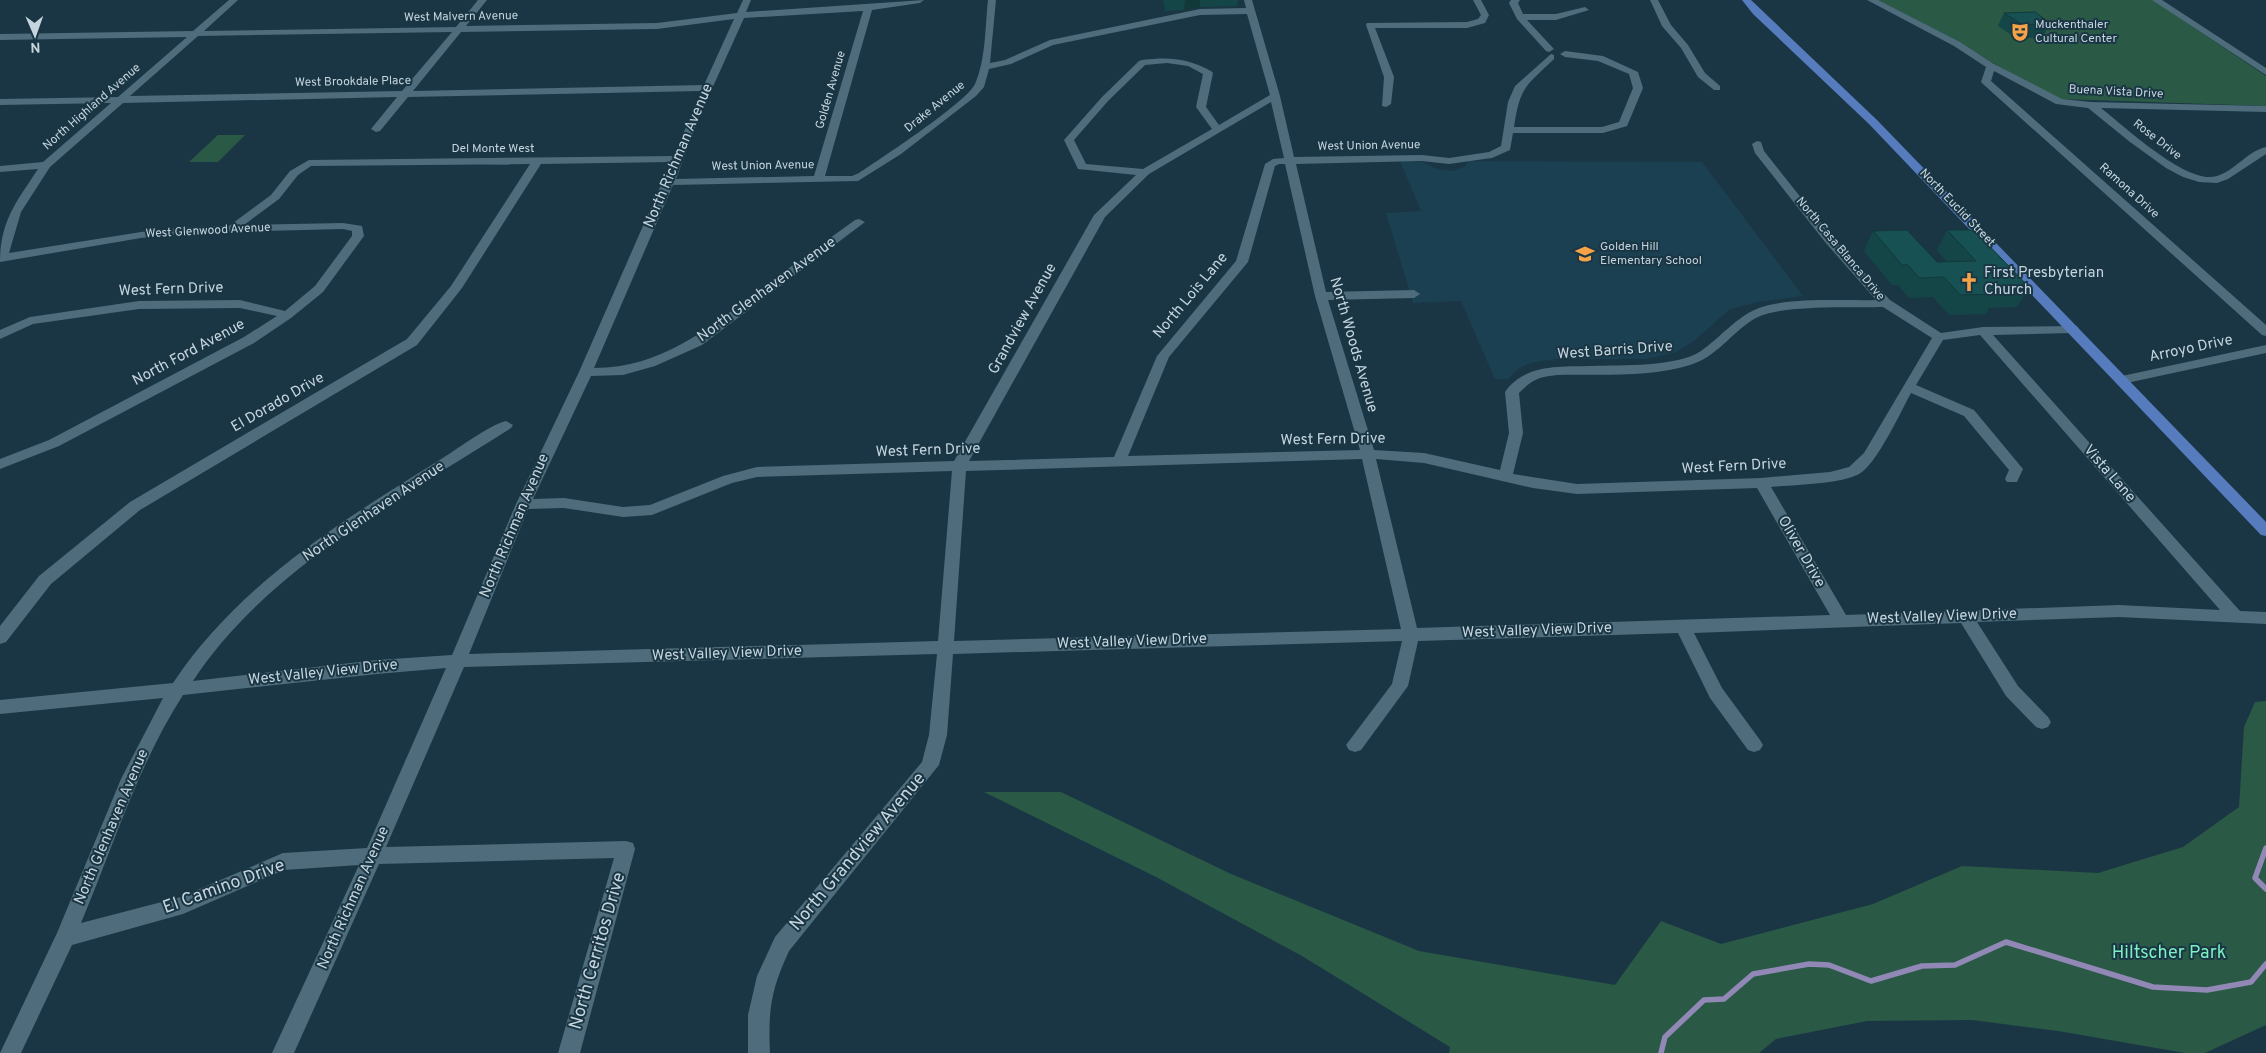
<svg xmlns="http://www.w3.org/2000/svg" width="2266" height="1053" viewBox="0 0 2266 1053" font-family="Overpass,sans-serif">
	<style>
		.built { fill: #1b4052 }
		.green { fill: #2a5946 }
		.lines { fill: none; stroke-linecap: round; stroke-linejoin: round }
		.stream { stroke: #9188b6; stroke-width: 5.5 }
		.minor { fill: #4e6c7b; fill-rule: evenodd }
		.major { fill: #567cbe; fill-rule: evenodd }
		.wall { fill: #154647 }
		.shaded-wall { fill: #11393a }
		.building { fill: #185153; stroke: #11393a }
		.labels { text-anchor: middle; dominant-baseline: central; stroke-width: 4; stroke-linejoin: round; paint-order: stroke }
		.far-street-label { font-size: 12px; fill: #c5d5de; stroke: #1a3644 }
		.far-poi-label { font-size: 12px; fill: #c5d5de; stroke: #1a3644; text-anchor: start }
		.street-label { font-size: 15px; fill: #c5d5de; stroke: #1a3644 }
		.poi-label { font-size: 15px; fill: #c5d5de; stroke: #1a3644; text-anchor: start }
		.near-street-label { font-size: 18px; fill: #c5d5de; stroke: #1a3644 }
		.near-park-label { font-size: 18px; fill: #7cf0c0; stroke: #1a3644 }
	</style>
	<rect width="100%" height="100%" fill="#1a3644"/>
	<!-- built -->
	<path class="built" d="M1400 161 1422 162 1437 169 1454 171 1464 167 1469 161 1702 162 1803 296 1758 302 1730 309 1695 340 1677 352 1647 359H1554L1531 363 1518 369 1508 379H1495L1461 301 1413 303 1386 213 1421 211Z"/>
	<!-- green -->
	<g class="green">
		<path d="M1877 0H2153L2266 76V106L2060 99 2014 76 1959 42Z"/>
		<path d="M218 135H245L218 162H189Z"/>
		<path d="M2266 701V1025L2205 1053H2185L2058 1031 1972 1020 1867 1021 1776 1039 1759 1053H1449L1450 1047 1302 956 1156 877 984 792H1061L1231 874 1419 951 1615 985 1661 921 1721 944 1873 904 1962 866 2098 873 2183 847 2239 807 2244 727 2255 702Z"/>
	</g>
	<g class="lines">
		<!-- stream -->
		<g class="stream">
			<path d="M2266 848 2255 878 2266 889"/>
			<path d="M1661 1053 1665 1037 1704 1000 1724 999 1753 974 1809 964 1829 965 1871 981 1922 966 1955 965 2006 942 2153 987 2207 990 2251 982 2266 964"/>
		</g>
		<!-- minor -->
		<g class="minor">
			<path d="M229 0H238L204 31 456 27 478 0H487L466 26 657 23 737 13 743 0H751L746 12 924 0 920 3 872 10 825 176H852L859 173C880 159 967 102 975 84 986 59 985 27 988 0H996L990 63 1005 60 1050 40 1200 9 1246 8 1244 0H1252L1280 96 1294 157 1422 155 1449 158 1489 152 1501 146 1508 102 1515 86 1551 54 1554 55V59C1526 86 1520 86 1514 127H1602L1619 122 1633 88 1629 74 1598 61 1565 57 1560 54 1565 51 1603 56 1638 72 1643 88 1627 126 1603 133H1513L1510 150 1492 158 1449 164 1422 161 1296 164 1326 292 1414 290 1420 294 1414 298 1328 300 1374 450 1424 453 1500 470 1509 433 1505 392C1525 363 1562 367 1592 366 1620 365 1678 367 1701 351 1721 337 1736 317 1759 308 1789 297 1843 301 1876 300L1825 242 1755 153 1752 144 1757 141 1761 142 1764 151 1833 238 1890 300 1941 333 1983 327 2077 326 2079 329 2073 333 1993 335 2240 611 2266 612V624L2119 617 1977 622 2018 686 2048 717 2051 722 2048 727 2042 729 2036 727 2006 696 1961 623 1694 633 1722 688 1760 740 1763 745 1760 750 1754 752 1748 750 1710 698 1678 633 1418 641 1408 686 1361 750 1355 752 1349 750 1346 745 1392 684 1402 641 953 654 947 735 939 765 789 951C771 990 768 1010 770 1053H748V1015L757 976 775 937 922 762 929 735 937 654 464 667 386 847 626 841 633 843 635 849 580 1053H558L614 858 379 864 294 1053H272L359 865 284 870 183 914 72 945 21 1053H0L57 933 121 779 163 698 0 714V700L173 683C238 585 340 522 438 461 455 451 489 425 506 421L513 425 511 428C403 497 264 571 193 681L377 660 452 655 516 504 579 372 671 162 541 164 462 288 417 345 140 510 51 584 6 642 0 644V626L39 576 130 502 407 339 451 286 530 164 311 166 298 175 279 199 244 225 343 223 362 226 364 236 323 292 291 318 254 343 59 446 0 469V459L49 440 244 337 277 316 240 308 139 309 33 324 0 339V330L30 317 139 301 240 300 285 311 315 286 352 236V231L343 229 190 233 141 238 0 262C0 221 17 201 38 169L0 172V166L43 162 111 103 0 105V99L118 97 187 37 0 40V34L193 31ZM863 11 814 176 676 179 697 122 744 18ZM1247 14 1270 95 1219 125 1206 107 1213 73 1211 71C1186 58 1170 57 1142 60L1139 61 1102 97 1064 140 1078 169 1136 175 1094 215 954 461 757 467 723 476 650 505 623 507 564 498 533 499 591 376 623 375 655 366 702 345 865 222 859 219 855 220C823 243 791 266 760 290 708 328 662 368 594 368L673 185 858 181 901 154 976 96 984 87 989 69 1011 64 1053 45 1200 15ZM734 19 704 85 413 91 461 32 657 29ZM452 32 402 91 130 96 198 36ZM1167 63 1188 66 1203 74 1196 107 1212 129 1143 169 1086 164 1074 140 1108 101 1145 65ZM701 91 674 156 309 160 290 171 271 195 229 226 190 227 141 232 9 253 21 212 50 167 123 103 397 97 371 129 376 132 380 131 408 97ZM1271 102 1284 158 1273 159 1265 164 1236 261 1157 356 1114 457 969 461 1105 217 1149 174ZM1279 164H1285L1315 296 1360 450 1128 456 1169 357 1248 262 1275 166ZM1883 307 1932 338 1864 453 1849 467 1830 472 1761 478 1577 484 1513 474 1523 433 1519 393C1532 380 1538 377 1557 375 1600 374 1649 378 1690 365 1717 357 1731 333 1754 319 1779 304 1852 308 1883 307ZM1980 335 2220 610 2119 605 1846 615 1771 487C1792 485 1842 484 1859 474 1877 464 1900 413 1911 393L1964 416 2009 470 2005 479 2007 482H2017L2023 469 1974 410 1916 385 1943 340ZM1362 459 1401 629 954 641 966 471ZM1376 459 1424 463 1533 488 1577 494 1757 488 1830 615 1417 628ZM952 471 938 641 469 654 528 509 564 508 623 517 652 515 732 483 757 477ZM446 668 367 848 283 853 181 897 81 923C113 847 138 765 183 695L377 674Z"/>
			<path d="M1473 0H1481L1489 15 1485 23 1467 28H1375L1394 77 1391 104 1386 107 1382 106 1384 77 1366 25 1367 23 1467 22 1478 19 1481 15Z"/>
			<path d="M1511 0H1520L1518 3 1523 14H1556L1585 7 1589 10 1556 20H1527L1554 49 1549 52 1546 51 1517 19 1509 3Z"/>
			<path d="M1650 0H1658L1671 25 1688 45 1705 73 1720 86V90H1714L1698 77 1681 48 1662 26Z"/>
			<path d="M1867 0H1878L1960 42 1994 64 2062 99 2091 102 2266 106V112L2101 108C2124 126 2188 186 2217 176 2236 170 2246 152 2266 147V154L2228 179 2217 183 2199 182 2183 177 2166 168 2130 142 2088 108 2056 104 1994 71 1991 81 2266 325V336L2262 335 1983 84 1981 82 1986 67 1954 46Z"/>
			<path d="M2152 0H2162L2266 68V75Z"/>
			<path d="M2266 345V353L2122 384 2115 380 2122 376Z"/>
		</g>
		<!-- major -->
		<path class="major" d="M1742 0H1751L1877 120 2266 522V536L2261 535 1869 124 1753 14Z"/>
	</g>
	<!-- wall -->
	<g class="wall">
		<path d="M1163 0H1238L1237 6 1200 7 1184 10 1165 11Z"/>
		<path d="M2004 13 2050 23 2043 37 2017 39 1998 26Z"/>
		<path d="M1947 230 2029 287 2017 307 1989 308 1986 314 1949 315 1933 297 1909 298 1898 285H1892L1864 251 1873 231 1937 262H1947L1937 250Z"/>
	</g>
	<!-- shaded-wall -->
	<path class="shaded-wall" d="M1185 0H1200V7L1184 10Z"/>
	<!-- building -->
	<g class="building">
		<path d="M2035 12 2050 23 2023 25 2004 13Z"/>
		<path d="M1907 230 1937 262 1976 261 1947 230H1974L2029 287H1992L1997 294 1960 295 1944 277 1919 278 1908 265H1902L1873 231Z"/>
	</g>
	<!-- icons -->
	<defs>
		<g id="theatre-bare" transform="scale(1.5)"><path d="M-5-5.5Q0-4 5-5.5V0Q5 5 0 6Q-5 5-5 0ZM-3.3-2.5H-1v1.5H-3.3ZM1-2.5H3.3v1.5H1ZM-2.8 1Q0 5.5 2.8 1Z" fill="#f6a247" stroke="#1a3644" stroke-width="2.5" paint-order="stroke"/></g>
		<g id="school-bare" transform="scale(1.5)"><path d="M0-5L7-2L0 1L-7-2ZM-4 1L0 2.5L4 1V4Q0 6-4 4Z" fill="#f6a247" stroke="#1a3644" stroke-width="2.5" paint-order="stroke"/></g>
		<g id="church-bare" transform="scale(1.5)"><path d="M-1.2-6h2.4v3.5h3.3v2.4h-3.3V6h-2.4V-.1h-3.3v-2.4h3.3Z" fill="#f6a247" stroke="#1a3644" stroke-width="2.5" paint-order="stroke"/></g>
	</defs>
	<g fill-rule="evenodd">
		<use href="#theatre-bare" x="2020" y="32"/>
		<use href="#school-bare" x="1585" y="254"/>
		<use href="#church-bare" x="1969" y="282"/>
	</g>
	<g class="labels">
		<!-- far-street labels -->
		<g class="far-street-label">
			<text transform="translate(461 17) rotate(-1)">West Malvern Avenue</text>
			<text transform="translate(353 82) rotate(-1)">West Brookdale Place</text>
			<text transform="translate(831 90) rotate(-74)">Golden Avenue</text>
			<text transform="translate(2116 92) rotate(3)">Buena Vista Drive</text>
			<text transform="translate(92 107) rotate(-41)">North Highland Avenue</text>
			<text transform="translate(935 107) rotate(-39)">Drake Avenue</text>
			<text transform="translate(2157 140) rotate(38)">Rose Drive</text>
			<text transform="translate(1369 146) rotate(-1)">West Union Avenue</text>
			<text x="493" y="149">Del Monte West</text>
			<text transform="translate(763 166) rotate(-1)">West Union Avenue</text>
			<text transform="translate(2129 191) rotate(42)">Ramona Drive</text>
			<text transform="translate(1957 208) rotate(46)">North Euclid Street</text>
			<text transform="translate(208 231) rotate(-3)">West Glenwood Avenue</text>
			<text transform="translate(1840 249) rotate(50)">North Casa Blanca Drive</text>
		</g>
		<!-- far-poi labels -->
		<g class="far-poi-label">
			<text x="2035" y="25">Muckenthaler<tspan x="2035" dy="14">Cultural Center</tspan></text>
			<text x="1600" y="247">Golden Hill<tspan x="1600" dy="14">Elementary School</tspan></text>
		</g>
		<!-- street labels -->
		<g class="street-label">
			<text transform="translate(679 156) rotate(-67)">North Richman Avenue</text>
			<text transform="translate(171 290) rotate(-2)">West Fern Drive</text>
			<text transform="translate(767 290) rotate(-36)">North Glenhaven Avenue</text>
			<text transform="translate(1191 296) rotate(-50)">North Lois Lane</text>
			<text transform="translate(1023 319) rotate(-61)">Grandview Avenue</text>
			<text transform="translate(1353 345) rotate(74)">North Woods Avenue</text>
			<text transform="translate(2191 349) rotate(-12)">Arroyo Drive</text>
			<text transform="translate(1615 351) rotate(-4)">West Barris Drive</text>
			<text transform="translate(189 353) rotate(-28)">North Ford Avenue</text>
			<text transform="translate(278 403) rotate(-30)">El Dorado Drive</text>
			<text transform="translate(1333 440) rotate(-1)">West Fern Drive</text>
			<text transform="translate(928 451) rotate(-2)">West Fern Drive</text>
			<text transform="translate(1734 467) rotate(-3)">West Fern Drive</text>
			<text transform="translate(2109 474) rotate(49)">Vista Lane</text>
			<text transform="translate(374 512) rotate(-34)">North Glenhaven Avenue</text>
			<text transform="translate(515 526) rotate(-67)">North Richman Avenue</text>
			<text transform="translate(1801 552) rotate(60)">Oliver Drive</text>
			<text transform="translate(1942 617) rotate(-2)">West Valley View Drive</text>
			<text transform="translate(1537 631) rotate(-2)">West Valley View Drive</text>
			<text transform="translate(1132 642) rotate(-2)">West Valley View Drive</text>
			<text transform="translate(727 654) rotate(-2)">West Valley View Drive</text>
			<text transform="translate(323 673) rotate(-6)">West Valley View Drive</text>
			<text transform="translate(112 827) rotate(-67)">North Glenhaven Avenue</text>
			<text transform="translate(354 898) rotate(-66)">North Richman Avenue</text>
		</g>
		<!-- poi labels -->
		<g class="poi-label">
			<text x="1984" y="273">First Presbyterian<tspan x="1984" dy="17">Church</tspan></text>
		</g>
		<!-- near-street labels -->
		<g class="near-street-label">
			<text transform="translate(858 852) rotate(-50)">North Grandview Avenue</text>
			<text transform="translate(224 887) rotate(-20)">El Camino Drive</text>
			<text transform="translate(598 951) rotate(-74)">North Cerritos Drive</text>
		</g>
		<!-- near-park labels -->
		<g class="near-park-label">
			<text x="2169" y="953">Hiltscher Park</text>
		</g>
	</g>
	<!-- north arrow -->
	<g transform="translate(35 35) rotate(178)" stroke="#1a3644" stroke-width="4" paint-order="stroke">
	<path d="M0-4L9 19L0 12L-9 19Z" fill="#c5d5de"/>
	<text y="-8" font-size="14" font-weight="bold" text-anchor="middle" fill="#c5d5de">N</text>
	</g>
</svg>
